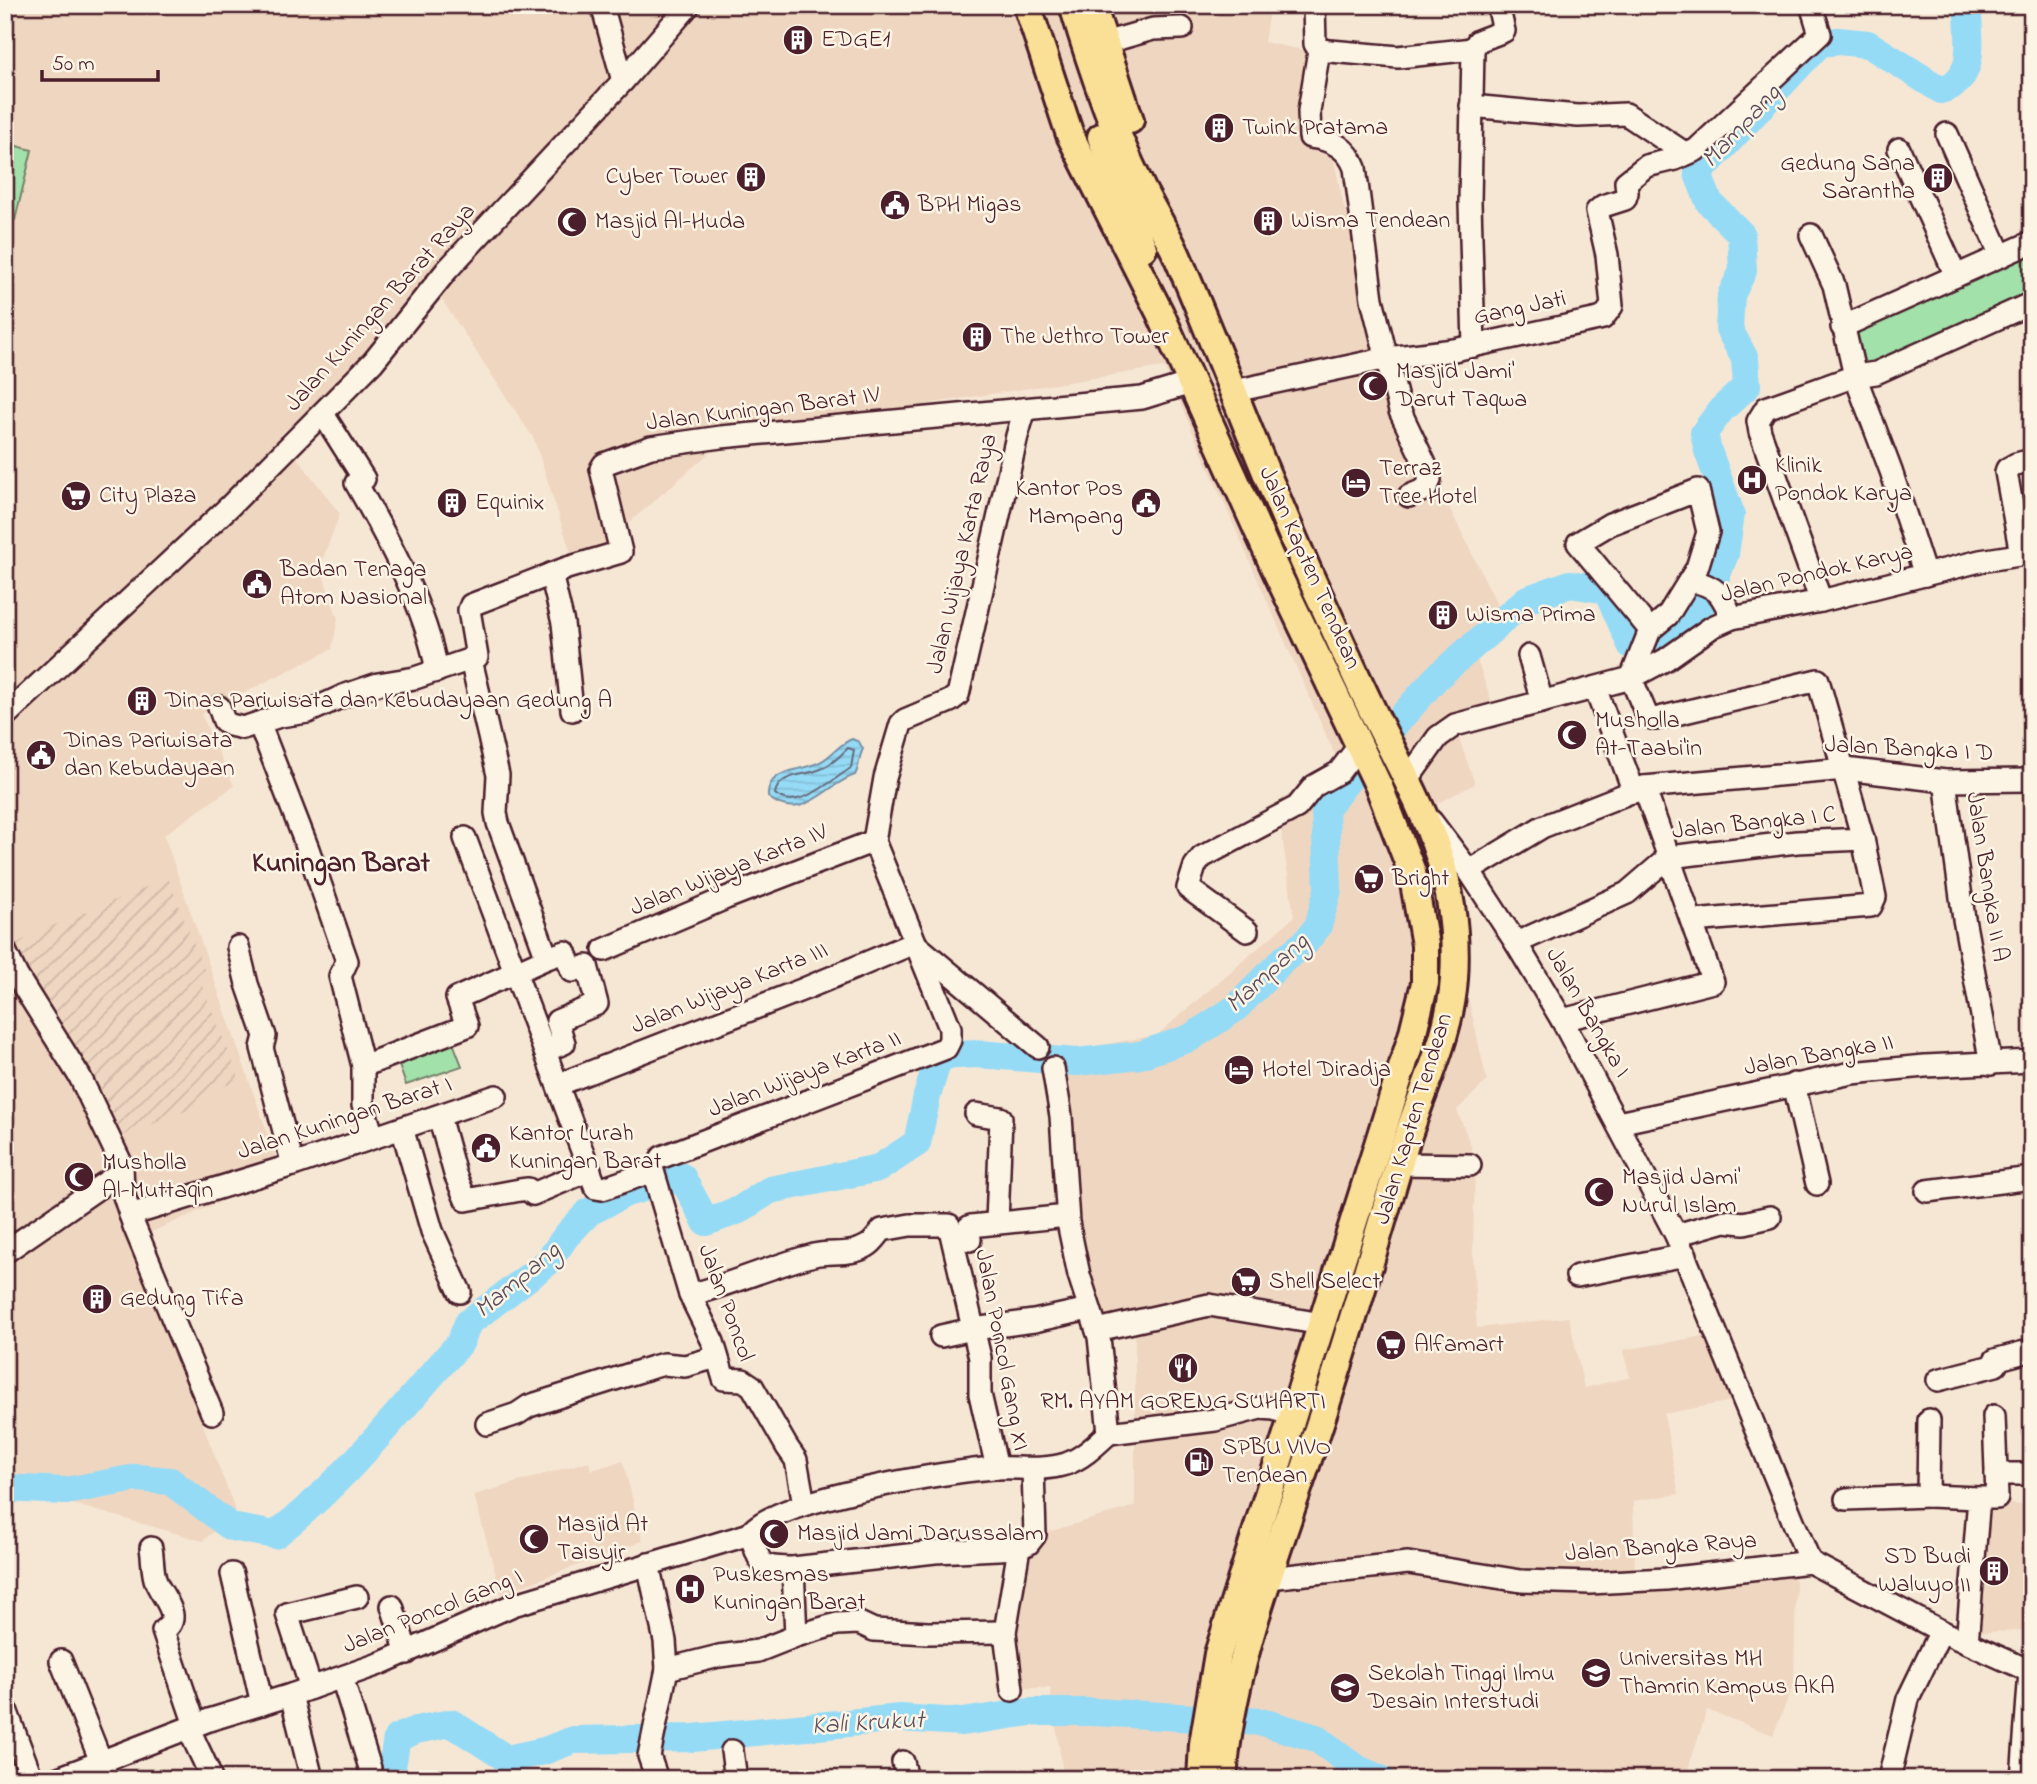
<svg xmlns="http://www.w3.org/2000/svg" width="2037" height="1784" viewBox="0 0 2037 1784" font-family="'Indie Flower',sans-serif">
	<style>
		.built { fill: #efd6c1 }
		.industrial { fill: url(#industrial-furrows) }
		.green { fill: #a2e1aa; stroke: #76806a; stroke-width: 2 }
		.water { fill: url(#water-rules); stroke: #7790a5; stroke-width: 2 }
		.lines { fill: none; stroke-linecap: round; stroke-linejoin: round }
		.shore { stroke: #686a7c; stroke-width: 2 }
		.river { stroke: #95dbf6; stroke-width: 28 }
		.minor-casing { stroke: #4a1f2b; stroke-width: 26 }
		.major-casing { stroke: #4a1f2b; stroke-width: 32 }
		.minor { stroke: #fcf5e5; stroke-width: 21 }
		.major { stroke: #fadf96; stroke-width: 26 }
		.labels { text-anchor: middle; dominant-baseline: central; stroke-width: 5; stroke-linejoin: round; paint-order: stroke }
		.poi-label { font-size: 24px; fill: #4a1f2b; stroke: #fcf5e5; text-anchor: start }
		.street-label { font-size: 24px; fill: #4a1f2b; stroke: #fcf5e5 }
		.water-label { font-size: 26px; font-style: italic; fill: #5d4e5e; stroke: #fcf5e5 }
		.quarter-label { font-size: 28px; font-weight: bold; fill: #4a1f2b; stroke: #fcf5e5 }
	</style>
	<defs>
		<pattern id="industrial-furrows" width="10" height="10" patternUnits="userSpaceOnUse" patternTransform="scale(1.75)"><rect width="10" height="10" fill="#efd6c1"/><path d="M-1 1l2-2M0 10L10 0M9 11l2-2" fill="none" stroke="#ceb7a6"/></pattern>
		<pattern id="water-rules" width="6" height="5" patternUnits="userSpaceOnUse" patternTransform="scale(1.75)"><rect width="6" height="5" fill="#95dbf6"/><path d="M0 2.5h6" fill="none" stroke="#82bcd3"/></pattern>
	</defs>
	<rect width="100%" height="100%" fill="#f6e7d5"/>
	<filter id="ink" filterUnits="userSpaceOnUse"><feTurbulence type="fractalNoise" baseFrequency=".0143" numOctaves="2"/><feDisplacementMap in="SourceGraphic" scale="14" xChannelSelector="R" yChannelSelector="G"/><feConvolveMatrix kernelMatrix="1 2 1 2 8 2 1 2 1" color-interpolation-filters="sRGB"/></filter>
	<g filter="url(#ink)">
		<!-- built -->
		<g class="built">
			<path d="M5 5H1270L1264 42 1318 53 1307 142 1333 156 1344 207 1358 240 1401 410 1499 608 1474 651 1498 719 1457 733 1475 784 1431 807 1457 980 1469 1001 1487 1081 1457 1110 1471 1146 1475 1164 1473 1254 1477 1328 1569 1317 1584 1388 1630 1377 1623 1350 1710 1335 1732 1401 1664 1414 1679 1494 1633 1501 1635 1573 1788 1556 1796 1584 1794 1684 1773 1735 1707 1710 1685 1779H1064L1050 1688H996L1005 1545 1135 1506V1322L1073 1312 1045 1055 1157 1035 1294 917 1277 803 1338 762 1164 367 730 435 576 569 534 439 438 294 280 435 340 514 320 566 338 619 332 649 201 714 234 786 164 835 282 1175 133 1240 236 1512 203 1541 38 1494 5 1501Z"/>
			<path d="M589 1461 591 1470 623 1461 643 1541 501 1594 474 1495Z"/>
			<path d="M1984 1501 2032 1506V1631L1974 1632Z"/>
		</g>
		<!-- industrial -->
		<path class="industrial" d="M168 878 208 979 201 983 240 1080 205 1094 208 1102 118 1138 91 1073 10 947 35 933Z"/>
		<!-- green -->
		<g class="green">
			<path d="M5 143 32 150 15 220 5 218Z"/>
			<path d="M2032 249V301L1868 372 1854 354 1851 332Z"/>
			<path d="M450 1035 462 1066 406 1085 395 1054Z"/>
		</g>
		<!-- water -->
		<path class="water" d="M852 739 859 742 863 749C858 758 860 766 855 775 825 784 803 825 768 797 766 768 801 772 820 762 832 756 839 744 852 739Z"/>
		<g class="lines">
			<!-- shore -->
			<path class="shore" d="M848 748 854 750 851 768C833 779 797 813 775 794 778 773 806 776 821 769 832 764 840 756 848 748Z"/>
			<!-- river -->
			<g class="river">
				<path d="M5 1488 66 1491 136 1478 170 1481 231 1527 275 1535C346 1481 401 1408 460 1343L468 1323 548 1262 566 1236 589 1212 626 1193 682 1177 706 1222 739 1210 770 1190 879 1168 917 1143 927 1096 939 1056 978 1054 1077 1062 1140 1055 1190 1038 1236 1008 1284 959 1305 943 1318 926 1328 890 1325 809 1361 763 1436 678 1526 600 1570 584 1607 590 1631 645 1649 653 1673 642 1688 617 1707 598 1725 554 1731 514 1708 451 1704 433 1721 410 1747 386 1745 359 1729 329 1731 295 1743 271 1741 234 1709 202 1698 174 1820 43 1838 41 1868 44 1941 90C1978 81 1969 35 1967 5"/>
				<path d="M390 1779 397 1738 416 1730 451 1723 507 1759 544 1751 573 1740 693 1738 900 1718 962 1722 1030 1712H1095L1262 1722 1316 1738 1358 1769 1381 1779"/>
			</g>
			<!-- minor casing -->
			<g class="minor-casing">
				<g id="minor">
					<path d="M602 5 623 81"/>
					<path d="M1314 5 1315 44 1319 50 1309 111 1310 137C1331 139 1348 148 1355 168L1372 299 1400 411 1425 464 1430 480 1426 489 1409 496"/>
					<path d="M1104 43 1153 29 1182 28"/>
					<path d="M1319 50 1398 57 1473 49"/>
					<path d="M1471 106 1578 116 1626 114 1686 154"/>
					<path d="M1947 134 2001 256"/>
					<path d="M1899 149 1956 276"/>
					<path d="M1811 235 1834 285 1855 376 1891 471 1925 575"/>
					<path d="M1842 327 2032 242"/>
					<path d="M1474 346 1470 202 1473 49 1478 41 1504 31 1498 5"/>
					<path d="M1234 391 1388 358 1454 350 1603 318 1612 306 1607 255 1597 211 1603 206 1625 199 1627 193 1626 182 1646 166 1675 159 1696 150 1820 34 1811 5"/>
					<path d="M323 414 364 479 356 483C388 539 426 608 437 671"/>
					<path d="M2021 554 2006 472 2007 469 2016 464 2032 460"/>
					<path d="M551 574 563 623 572 710"/>
					<path d="M1690 580C1718 587 1721 593 1732 618"/>
					<path d="M1821 601 1760 432 1758 421 1766 408 1855 376 1876 373 2032 303"/>
					<path d="M1529 656 1542 702"/>
					<path d="M1595 688 1634 792"/>
					<path d="M219 707 224 721 230 725 243 728 280 716 308 712 343 696 378 684 415 678 477 657 469 610 471 605 567 568 621 552 601 469 604 464 651 447 721 437 1142 398 1191 383"/>
					<path d="M5 716 230 506 373 362 447 270 623 81 689 5"/>
					<path d="M259 723 308 849 347 961 340 976 363 1066V1105L373 1137"/>
					<path d="M1408 779 1438 737 1455 725 1631 678 1665 660 1712 627 1732 618 1821 601 1980 561 2032 553"/>
					<path d="M1945 781 1964 919 1991 1064"/>
					<path d="M1432 822 1469 871 1516 943 1562 1020 1676 1235 1810 1562"/>
					<path d="M465 838 596 1188 602 1189 653 1171 690 1295 713 1342 724 1379 743 1380 752 1386 787 1447 796 1460 804 1504"/>
					<path d="M874 841 885 778 901 724 905 720 950 701 958 695 1017 436 1025 409"/>
					<path d="M1469 871 1542 827 1644 787 1845 769 1945 781 2032 780"/>
					<path d="M1692 921 1871 906 1875 897 1863 839"/>
					<path d="M1247 931 1188 888 1195 866 1202 857 1297 807 1314 786 1339 772 1359 746"/>
					<path d="M1516 943 1627 893 1669 857 1797 842 1863 839 1818 680 1655 719 1647 716 1631 678 1650 630 1668 615 1697 568 1708 532 1698 490 1610 524 1578 543 1650 630"/>
					<path d="M238 947 247 984 265 1036 262 1048 293 1165"/>
					<path d="M604 950 726 898 874 841"/>
					<path d="M5 951 17 976 80 1077 122 1165 123 1193 134 1226 212 1413"/>
					<path d="M1562 1020 1713 982 1644 787"/>
					<path d="M545 1051 564 1043 557 1021 597 1004 587 966 572 971 565 952 547 958"/>
					<path d="M363 1066 467 1026 457 998 547 958 498 823 496 813 498 775 471 660"/>
					<path d="M1053 1068 1061 1116 1068 1222 1079 1275 1099 1337 1109 1433"/>
					<path d="M565 1082 804 989 914 943 1038 1047"/>
					<path d="M1794 1084 1817 1184"/>
					<path d="M976 1114 1001 1118 997 1223"/>
					<path d="M439 1116 455 1174 466 1200 520 1190 528 1189 533 1194 590 1170"/>
					<path d="M1618 1123 1852 1073 1925 1066 2032 1061"/>
					<path d="M402 1128 432 1231 460 1292"/>
					<path d="M662 1157 946 1048 950 1040V1028L874 841"/>
					<path d="M1400 1164 1470 1165"/>
					<path d="M1927 1191 2032 1178"/>
					<path d="M130 1215 293 1165 496 1096"/>
					<path d="M1676 1235 1725 1221 1744 1223 1770 1217"/>
					<path d="M970 1240 969 1227 971 1226 1067 1216"/>
					<path d="M5 1252 121 1172"/>
					<path d="M1577 1276 1686 1255"/>
					<path d="M690 1295C732 1284 771 1266 814 1255 831 1251 851 1256 867 1246 873 1243 878 1235 882 1230L910 1225H949L980 1358V1394L997 1468"/>
					<path d="M1097 1330 1209 1305 1322 1324"/>
					<path d="M941 1336 973 1329 1034 1321 1089 1309"/>
					<path d="M1938 1380 1996 1365 1995 1360 2032 1350"/>
					<path d="M1929 1420 1928 1496 1979 1498 1967 1643"/>
					<path d="M487 1424 517 1414 529 1406 653 1367 664 1364 685 1366 717 1357"/>
					<path d="M1109 1433 1215 1420 1260 1408 1274 1409 1293 1416"/>
					<path d="M1996 1474H2032"/>
					<path d="M1979 1498H1997L1994 1416"/>
					<path d="M1846 1499 1928 1496"/>
					<path d="M750 1534C762 1566 757 1567 793 1568L935 1552 1019 1548 1028 1544 1035 1535 1033 1469"/>
					<path d="M151 1548C153 1558 152 1572 156 1582 163 1599 184 1617 163 1631L195 1725"/>
					<path d="M648 1564 665 1641 667 1669 649 1756 657 1779"/>
					<path d="M793 1568 796 1636"/>
					<path d="M232 1574 262 1704"/>
					<path d="M1269 1578 1408 1563 1521 1581 1590 1583 1666 1579 1810 1562 1941 1631 2032 1672"/>
					<path d="M392 1606 407 1653"/>
					<path d="M61 1661 108 1779"/>
					<path d="M667 1669 719 1656 758 1651 796 1636 837 1624 859 1623 874 1630 928 1633 1005 1632"/>
					<path d="M342 1678 370 1768"/>
					<path d="M311 1688 287 1614 357 1597"/>
					<path d="M1012 1690 1005 1632 1019 1548"/>
					<path d="M291 1695 312 1779"/>
					<path d="M5 1707 32 1779"/>
					<path d="M189 1728C196 1747 205 1760 211 1779"/>
					<path d="M732 1751 736 1779"/>
					<path d="M903 1762 907 1779"/>
					<path d="M56 1779 209 1720 291 1695 379 1664 513 1605 750 1534C769 1500 954 1470 996 1468 1019 1467 1043 1471 1066 1464 1083 1458 1096 1445 1109 1433"/>
					<path d="M1889 1779 1908 1699 1941 1631"/>
					<path d="M2022 1779 2030 1671"/>
				</g>
			</g>
			<!-- major casing -->
			<g class="major-casing">
				<g id="major">
					<path d="M1027 5 1070 135 1160 313 1277 573 1379 787 1412 872 1425 945V983L1412 1036 1218 1654 1203 1744 1201 1779"/>
					<path d="M1073 5C1091 66 1111 126 1139 183 1151 209 1167 232 1178 258 1226 369 1267 482 1317 591 1337 634 1356 677 1377 720 1422 810 1461 874 1454 979 1450 1040 1420 1093 1403 1151 1375 1245 1348 1339 1317 1432 1281 1545 1232 1659 1223 1779"/>
					<path d="M1092 5 1130 120"/>
					<path d="M1101 137 1143 248"/>
				</g>
			</g>
			<!-- minor -->
			<use href="#minor" class="minor"/>
			<!-- major -->
			<use href="#major" class="major"/>
		</g>
	</g>
	<!-- icons -->
	<defs>
		<g id="building-disc" transform="scale(1.575)"><circle r="9.5" fill="#4a1f2b" stroke="#fcf5e5"/><path d="M-4-6H4V6H1V3H-1V6H-4ZM-2.5-4.3h1.7v1.8h-1.7ZM.8-4.3h1.7v1.8H.8ZM-2.5-1h1.7V.8h-1.7ZM.8-1h1.7V.8H.8Z" fill="#fff"/></g>
		<g id="civic-disc" transform="scale(1.575)"><circle r="9.5" fill="#4a1f2b" stroke="#fcf5e5"/><path d="M-.6-6.5H3V-4.5H.6V-3L4-1V1h2V6H-6V1h2V-1L-.6-3ZM-1.2 2.5V6h2.4V2.5Z" fill="#fff"/></g>
		<g id="mosque-disc" transform="scale(1.575)"><circle r="9.5" fill="#4a1f2b" stroke="#fcf5e5"/><path d="M3.5-4.9A6 6 0 1 0 3.5 4.9A5 5 0 1 1 3.5-4.9Z" fill="#fff"/></g>
		<g id="hospital-disc" transform="scale(1.575)"><circle r="9.5" fill="#4a1f2b" stroke="#fcf5e5"/><path d="M-5-5h3v3.5h4V-5h3V5h-3V1.5h-4V5h-3Z" fill="#fff"/></g>
		<g id="hotel-disc" transform="scale(1.575)"><circle r="9.5" fill="#4a1f2b" stroke="#fcf5e5"/><path d="M-6-4.5h1.5V1H6V5H4.5V3h-9V5H-6ZM-4 0a1.8 1.8 0 1 1 3.6 0ZM.5 0V-2.5h3Q6-2.5 6 0Z" fill="#fff"/></g>
		<g id="supermarket-disc" transform="scale(1.575)"><circle r="9.5" fill="#4a1f2b" stroke="#fcf5e5"/><path d="M-6-5.5h2.5l.6 2H6L4.5 2H-2.5L-4.4-4H-6ZM-1.5 3.2a1.3 1.3 0 1 0 .1 0ZM3 3.2a1.3 1.3 0 1 0 .1 0Z" fill="#fff"/></g>
		<g id="restaurant-disc" transform="scale(1.575)"><circle r="9.5" fill="#4a1f2b" stroke="#fcf5e5"/><path d="M-5-6h1v4h1v-4h1v4h1v-4h1v5L-1.5 .5V6h-2V.5L-5-1ZM5-6V6H3V1.5H1.5Q1.5-4 5-6Z" fill="#fff"/></g>
		<g id="fuel-disc" transform="scale(1.575)"><circle r="9.5" fill="#4a1f2b" stroke="#fcf5e5"/><path d="M-5.5-6h7V0h2V4h1.3V-2.5L3-4.5l.8-.8L6-3V5H2.5V1h-1V6h-7ZM-4.2-4.7v3.2H.2V-4.7Z" fill="#fff"/></g>
		<g id="university-disc" transform="scale(1.575)"><circle r="9.5" fill="#4a1f2b" stroke="#fcf5e5"/><path d="M0-5L7-2L0 1L-7-2ZM-4 1L0 2.5L4 1V4Q0 6-4 4Z" fill="#fff"/></g>
	</defs>
	<g fill-rule="evenodd">
		<use href="#building-disc" x="798" y="40"/>
		<use href="#building-disc" x="1219" y="128"/>
		<use href="#building-disc" x="751" y="177"/>
		<use href="#building-disc" x="1938" y="178"/>
		<use href="#civic-disc" x="895" y="205"/>
		<use href="#building-disc" x="1268" y="221"/>
		<use href="#mosque-disc" x="572" y="222"/>
		<use href="#building-disc" x="977" y="337"/>
		<use href="#mosque-disc" x="1373" y="386"/>
		<use href="#hospital-disc" x="1752" y="480"/>
		<use href="#hotel-disc" x="1356" y="483"/>
		<use href="#supermarket-disc" x="76" y="496"/>
		<use href="#building-disc" x="452" y="503"/>
		<use href="#civic-disc" x="1146" y="503"/>
		<use href="#civic-disc" x="257" y="584"/>
		<use href="#building-disc" x="1443" y="615"/>
		<use href="#building-disc" x="142" y="701"/>
		<use href="#mosque-disc" x="1572" y="735"/>
		<use href="#civic-disc" x="41" y="755"/>
		<use href="#supermarket-disc" x="1369" y="879"/>
		<use href="#hotel-disc" x="1239" y="1070"/>
		<use href="#civic-disc" x="486" y="1148"/>
		<use href="#mosque-disc" x="79" y="1177"/>
		<use href="#mosque-disc" x="1599" y="1192"/>
		<use href="#supermarket-disc" x="1246" y="1282"/>
		<use href="#building-disc" x="97" y="1299"/>
		<use href="#supermarket-disc" x="1391" y="1345"/>
		<use href="#restaurant-disc" x="1183" y="1368"/>
		<use href="#fuel-disc" x="1199" y="1462"/>
		<use href="#mosque-disc" x="774" y="1534"/>
		<use href="#mosque-disc" x="534" y="1539"/>
		<use href="#building-disc" x="1994" y="1571"/>
		<use href="#hospital-disc" x="690" y="1589"/>
		<use href="#university-disc" x="1596" y="1673"/>
		<use href="#university-disc" x="1345" y="1688"/>
	</g>
	<g class="labels">
		<!-- poi labels -->
		<g class="poi-label">
			<text x="821" y="40">EDGE1</text>
			<text x="1242" y="128">Twink Pratama</text>
			<text x="1915" y="164" text-anchor="end">Gedung Sana<tspan x="1915" dy="28">Sarantha</tspan></text>
			<text x="728" y="177" text-anchor="end">Cyber Tower</text>
			<text x="918" y="205">BPH Migas</text>
			<text x="1291" y="221">Wisma Tendean</text>
			<text x="595" y="222">Masjid Al-Huda</text>
			<text x="1000" y="337">The Jethro Tower</text>
			<text x="1396" y="372">Masjid Jami'<tspan x="1396" dy="28">Darut Taqwa</tspan></text>
			<text x="1775" y="466">Klinik<tspan x="1775" dy="28">Pondok Karya</tspan></text>
			<text x="1379" y="469">Terraz<tspan x="1379" dy="28">Tree Hotel</tspan></text>
			<text x="1123" y="489" text-anchor="end">Kantor Pos<tspan x="1123" dy="28">Mampang</tspan></text>
			<text x="99" y="496">City Plaza</text>
			<text x="475" y="503">Equinix</text>
			<text x="280" y="570">Badan Tenaga<tspan x="280" dy="28">Atom Nasional</tspan></text>
			<text x="1466" y="615">Wisma Prima</text>
			<text x="165" y="701">Dinas Pariwisata dan Kebudayaan Gedung A</text>
			<text x="1595" y="721">Musholla<tspan x="1595" dy="28">At-Taabi'in</tspan></text>
			<text x="64" y="741">Dinas Pariwisata<tspan x="64" dy="28">dan Kebudayaan</tspan></text>
			<text x="1392" y="879">Bright</text>
			<text x="1262" y="1070">Hotel Diradja</text>
			<text x="509" y="1134">Kantor Lurah<tspan x="509" dy="28">Kuningan Barat</tspan></text>
			<text x="102" y="1163">Musholla<tspan x="102" dy="28">Al-Muttaqin</tspan></text>
			<text x="1622" y="1178">Masjid Jami'<tspan x="1622" dy="28">Nurul Islam</tspan></text>
			<text x="1269" y="1282">Shell Select</text>
			<text x="120" y="1299">Gedung Tifa</text>
			<text x="1414" y="1345">Alfamart</text>
			<text x="1183" y="1402" text-anchor="middle">RM. AYAM GORENG SUHARTI</text>
			<text x="1222" y="1448">SPBU VIVO<tspan x="1222" dy="28">Tendean</tspan></text>
			<text x="557" y="1525">Masjid At<tspan x="557" dy="28">Taisyir</tspan></text>
			<text x="797" y="1534">Masjid Jami Darussalam</text>
			<text x="1971" y="1557" text-anchor="end">SD Budi<tspan x="1971" dy="28">Waluyo II</tspan></text>
			<text x="713" y="1575">Puskesmas<tspan x="713" dy="28">Kuningan Barat</tspan></text>
			<text x="1619" y="1659">Universitas MH<tspan x="1619" dy="28">Thamrin Kampus AKA</tspan></text>
			<text x="1368" y="1674">Sekolah Tinggi Ilmu<tspan x="1368" dy="28">Desain Interstudi</tspan></text>
		</g>
		<!-- street labels -->
		<g class="street-label">
			<text transform="translate(381 308) rotate(-48)">Jalan Kuningan Barat Raya</text>
			<text transform="translate(1520 309) rotate(-12)">Gang Jati</text>
			<text transform="translate(763 410) rotate(-7)">Jalan Kuningan Barat IV</text>
			<text transform="translate(963 554) rotate(-77)">Jalan Wijaya Karta Raya</text>
			<text transform="translate(1309 568) rotate(66)">Jalan Kapten Tendean</text>
			<text transform="translate(1817 574) rotate(-13)">Jalan Pondok Karya</text>
			<text transform="translate(1909 750) rotate(3)">Jalan Bangka I D</text>
			<text transform="translate(1754 824) rotate(-6)">Jalan Bangka I C</text>
			<text transform="translate(729 871) rotate(-22)">Jalan Wijaya Karta IV</text>
			<text transform="translate(1986 877) rotate(81)">Jalan Bangka II A</text>
			<text transform="translate(730 989) rotate(-22)">Jalan Wijaya Karta III</text>
			<text transform="translate(1587 1013) rotate(60)">Jalan Bangka I</text>
			<text transform="translate(1819 1056) rotate(-10)">Jalan Bangka II</text>
			<text transform="translate(805 1075) rotate(-21)">Jalan Wijaya Karta II</text>
			<text transform="translate(345 1119) rotate(-18)">Jalan Kuningan Barat I</text>
			<text transform="translate(1414 1119) rotate(-73)">Jalan Kapten Tendean</text>
			<text transform="translate(725 1303) rotate(70)">Jalan Poncol</text>
			<text transform="translate(1001 1350) rotate(79)">Jalan Poncol Gang XI</text>
			<text transform="translate(1661 1548) rotate(-4)">Jalan Bangka Raya</text>
			<text transform="translate(433 1612) rotate(-22)">Jalan Poncol Gang I</text>
		</g>
		<!-- water labels -->
		<g class="water-label">
			<text transform="translate(1742 127) rotate(-47)">Mampang</text>
			<text transform="translate(1268 974) rotate(-43)">Mampang</text>
			<text transform="translate(518 1281) rotate(-40)">Mampang</text>
			<text transform="translate(868 1724) rotate(-3)">Kali Krukut</text>
		</g>
		<!-- quarter labels -->
		<g class="quarter-label">
			<text x="341" y="864">Kuningan Barat</text>
		</g>
	</g>
	<!-- margin -->
	<rect width="2037" height="1784" fill="none" stroke="#fcf5e5" stroke-width="28"/>
	<rect x="14" y="14" width="2009" height="1756" fill="none" stroke="#4a1f2b" stroke-width="2.5" filter="url(#ink)"/>
	<!-- scale -->
	<path d="M42 70v10h116v-10" fill="none" stroke="#4a1f2b" stroke-width="3.5"/>
	<text x="52" y="70" font-size="21" fill="#4a1f2b" stroke="#fcf5e5" stroke-width="5" paint-order="stroke">50 m</text>
</svg>
